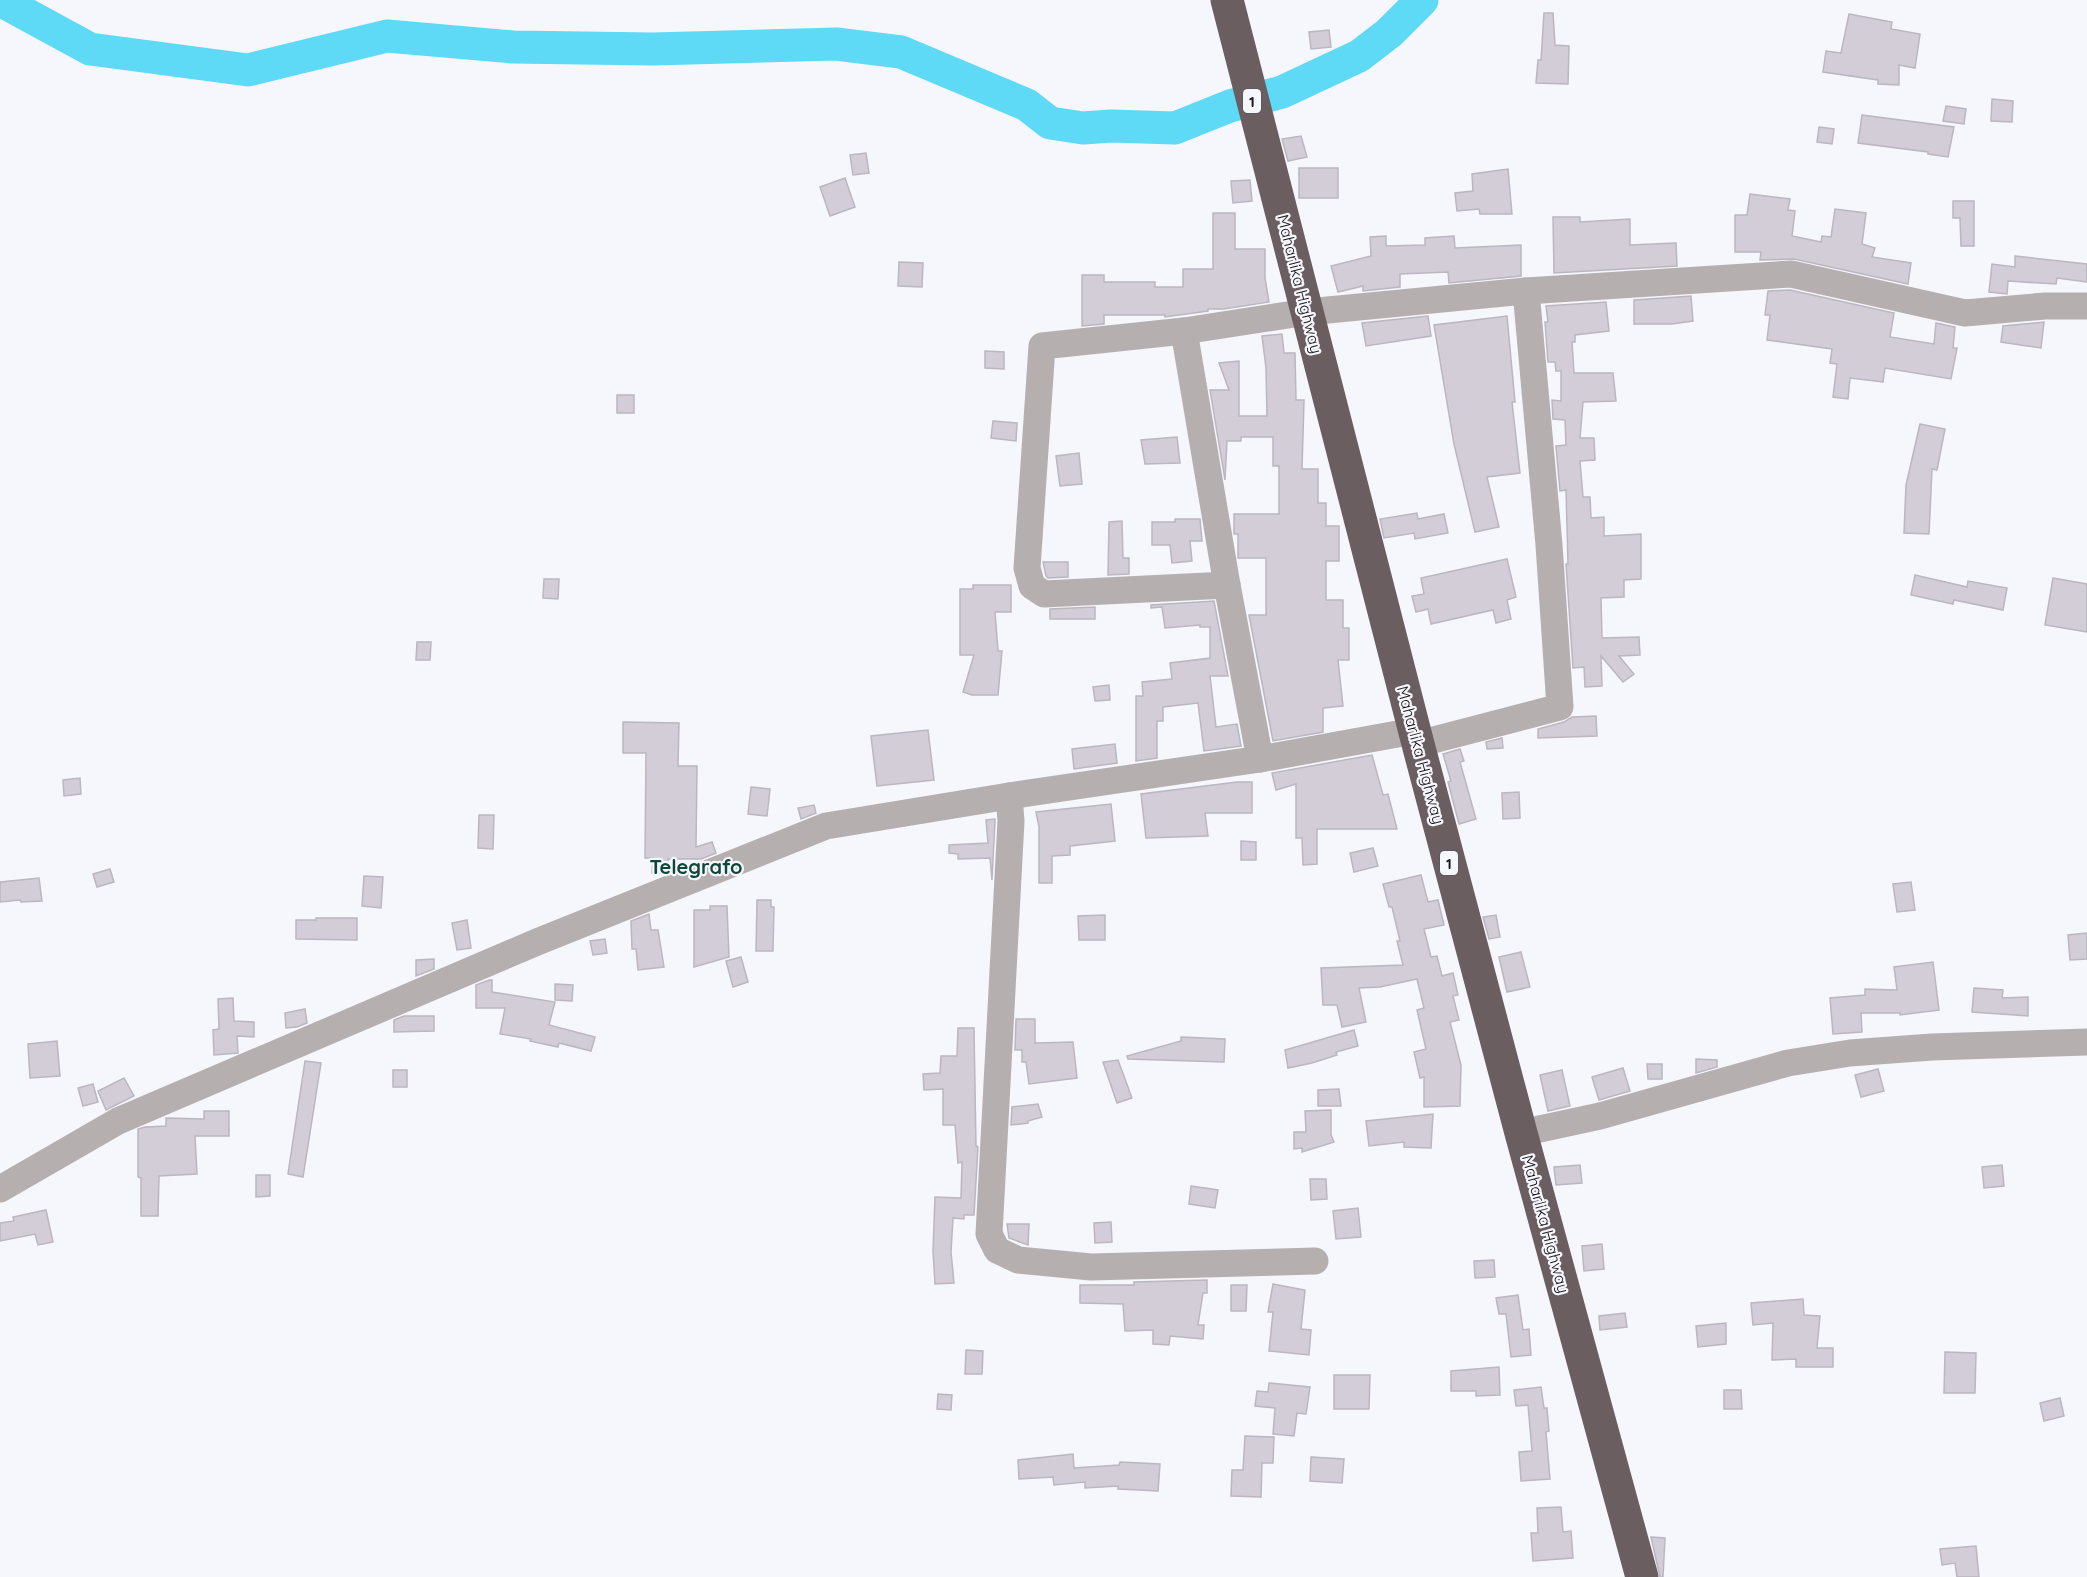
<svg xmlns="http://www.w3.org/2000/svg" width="2087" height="1577" viewBox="0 0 2087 1577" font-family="Quicksand,sans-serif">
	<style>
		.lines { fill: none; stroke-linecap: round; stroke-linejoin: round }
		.river { stroke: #5ed9f6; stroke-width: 33 }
		.building { fill: #d2cdd7; stroke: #bbb6c0; stroke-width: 1.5 }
		.minor { stroke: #b5afb0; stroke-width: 27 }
		.highway { stroke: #6a5e60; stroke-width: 33 }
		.labels { text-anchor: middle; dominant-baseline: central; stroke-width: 4.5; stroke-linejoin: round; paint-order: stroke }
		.shield { fill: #f6f6fd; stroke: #58585d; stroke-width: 1.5 }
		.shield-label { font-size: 15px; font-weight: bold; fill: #151418 }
		.street-label { font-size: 16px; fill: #151418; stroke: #f6f6fd }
		.quarter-label { font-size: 20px; font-weight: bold; fill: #104639; stroke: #f6f6fd }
	</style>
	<rect width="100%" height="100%" fill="#f6f6fd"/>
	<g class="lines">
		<!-- river -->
		<path class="river" d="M0 0 90 49 248 70 387 36 513 47 653 49 836 44 901 52 1027 105 1050 123 1083 128 1111 126 1175 128 1230 106 1282 92 1359 56 1389 33 1422 0"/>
	</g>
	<!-- building -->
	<g class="building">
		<path d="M1544 13H1553L1555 45 1569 46 1568 84 1536 83 1538 60H1541Z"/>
		<path d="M1849 14 1892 22 1891 29 1920 34 1915 68 1899 65V85L1878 84V80L1823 72 1826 51 1841 53Z"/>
		<path d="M1329 30 1331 47 1311 49 1309 32Z"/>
		<path d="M1992 99 2013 101 2012 122 1991 121Z"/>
		<path d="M1946 106 1966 109 1964 124 1943 121Z"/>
		<path d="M1862 115 1954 127 1948 157 1928 154V152L1858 143Z"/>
		<path d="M1819 127 1834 129 1832 144 1817 142Z"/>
		<path d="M1301 136 1307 157 1288 161 1282 139Z"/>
		<path d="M866 153 869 173 853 175 850 155Z"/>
		<rect x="1299" y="168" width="39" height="30"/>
		<path d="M1508 169 1512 214H1480L1479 209 1457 211 1455 193 1473 191 1472 174Z"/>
		<path d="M845 178 855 207 830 216 820 187Z"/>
		<path d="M1250 180 1252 201 1233 203 1231 181Z"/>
		<path d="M1750 194 1790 199 1788 210 1795 211 1792 236 1821 242 1822 236 1831 237 1835 209 1866 213 1862 244 1875 248 1872 257 1911 263 1908 284 1794 259 1760 260 1761 252H1735V215H1747Z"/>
		<path d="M1953 201H1974V246H1961L1960 218H1953Z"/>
		<path d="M1213 213H1235V249H1265V278L1269 302 1224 309H1208V311L1165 317V315H1104V324L1082 326V275H1104V282H1155V287H1183V269H1213Z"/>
		<path d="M1553 217H1580V222L1630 219V245L1676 243 1677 266 1554 273Z"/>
		<path d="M1386 236V246L1425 245V238L1454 236 1455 248 1521 245V276L1449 283 1448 272 1400 274V287L1363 291V286L1338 292 1331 266 1371 256 1370 237Z"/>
		<path d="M2015 256 2087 264V282L2057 278 2056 284 2008 281 2007 294 1989 292 1992 264 2015 267Z"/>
		<path d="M899 262 923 263 922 287 898 286Z"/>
		<path d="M1790 290 1894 313 1890 337 1934 344 1936 323 1955 327 1953 348H1957L1951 379 1885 368 1883 382 1850 378 1848 399 1833 397 1837 364 1830 363 1832 349 1767 340 1770 315H1765L1768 291Z"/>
		<path d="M1691 296 1693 321 1672 324H1634V300Z"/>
		<path d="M1606 302 1609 331 1575 335V342H1572L1574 373H1613L1616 401 1583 402 1580 438H1594L1595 460 1580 461 1583 497H1590L1591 518 1604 517V536L1641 534V579L1624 580V597L1601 598 1602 638 1639 637 1640 655 1619 656 1634 674 1623 682 1601 656 1602 686 1585 687 1584 667 1573 668 1566 564H1568L1566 490 1560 491 1556 446 1566 445 1565 420 1553 419 1552 400 1561 401V371H1556L1555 362H1548L1545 322H1548L1546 306Z"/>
		<path d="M1428 316 1431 336 1366 346 1362 323Z"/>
		<path d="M1507 316 1515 402H1512L1520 473 1487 477 1499 527 1475 532 1454 444 1434 325Z"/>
		<path d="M2044 322 2041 348 2001 342 2003 326Z"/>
		<path d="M1282 334 1284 353H1295L1296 400H1304L1302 469H1318V503H1326V526H1339V561H1326V600H1343V628H1349V660H1338L1343 706 1323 708V732L1273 741 1249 615H1266V558H1238V534H1234V514H1279V466H1273V437H1241V441H1227L1225 480 1210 390H1229L1219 363 1239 361V416H1267L1266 368 1262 336Z"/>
		<path d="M985 351 1004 352V369L985 368Z"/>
		<rect x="617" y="395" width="17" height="18"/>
		<path d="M993 421 1017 423 1016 441 991 438Z"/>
		<path d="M1920 424 1945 429 1937 470 1932 469 1929 534 1904 533 1906 485Z"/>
		<path d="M1177 437 1180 463 1145 464 1141 440Z"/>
		<path d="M1079 453 1082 484 1060 486 1056 456Z"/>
		<path d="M1417 513 1418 519 1444 514 1448 533 1415 539 1414 533 1384 538 1380 519Z"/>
		<path d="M1175 519H1200L1202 541H1190L1192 561 1172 563 1170 545H1152V522H1175Z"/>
		<path d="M1122 521 1123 558H1129V574L1108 575 1109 522Z"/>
		<path d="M1507 559 1516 597 1507 600 1511 619 1496 623 1493 610 1431 624 1428 609 1416 612 1412 596 1424 594 1421 578Z"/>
		<path d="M1043 562H1068V577L1048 578 1046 576Z"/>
		<path d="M1915 575 1967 587 1968 581 2007 588 2003 610 1954 600 1953 604 1911 595Z"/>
		<path d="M2053 578 2087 584V632L2045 625Z"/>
		<path d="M544 579H559L558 599 543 598Z"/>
		<path d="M973 585H1011V612H995L998 651H1002L998 695H972L963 692 974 655H960V589H973Z"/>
		<path d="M1214 601 1228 676H1210L1216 727 1237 724 1241 746 1204 751 1198 703 1163 707V721H1157V758L1136 761V696H1143L1142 682 1172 679 1170 663 1210 658V627H1200V625L1165 628 1162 607 1151 608V605Z"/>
		<path d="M1095 607V619H1050V609Z"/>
		<path d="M417 642H431L430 660H416Z"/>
		<path d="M1109 685 1110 700 1095 701 1093 687Z"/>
		<path d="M1596 716 1597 736 1538 738V729L1564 722 1572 717Z"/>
		<path d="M623 722 679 723 678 766H697L696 847 712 842 716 853 701 859H668V873H652L653 858H645L646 753H623Z"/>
		<path d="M928 730 934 780 877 786 871 736Z"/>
		<path d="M1502 738 1503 748 1487 749 1486 742Z"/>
		<path d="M1115 744 1117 763 1074 769 1072 749Z"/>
		<path d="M1460 749 1464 761 1460 762 1476 819 1459 824 1448 782 1451 781 1443 754Z"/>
		<path d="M1372 755 1383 795 1388 794 1397 829H1317V864L1303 865 1302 838H1296V784L1276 790 1272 773Z"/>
		<path d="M80 778 81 794 64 796 63 780Z"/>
		<path d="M1237 782H1252V813H1205L1208 836 1146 838 1141 794Z"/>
		<path d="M751 787 770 789 767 816 748 814Z"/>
		<path d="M1519 792 1520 818 1503 819 1502 793Z"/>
		<path d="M1111 804 1115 841 1070 846V855L1052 856V883H1039V827L1036 812Z"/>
		<path d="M814 805 816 813 801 819 798 808Z"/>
		<path d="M479 815H494L493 849 478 848Z"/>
		<path d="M995 819V821L992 880 990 858 958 859V854L949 853V845L988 843 986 820Z"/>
		<path d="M1241 841 1256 842V860H1241Z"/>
		<path d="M1373 848 1378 866 1354 872 1350 853Z"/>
		<path d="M110 869 114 882 97 887 93 874Z"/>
		<path d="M1421 875 1428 902 1438 900 1444 925 1424 929 1431 957 1437 956 1442 976 1453 973 1458 995 1453 996 1459 1020 1450 1022 1461 1065 1460 1106 1424 1107V1077L1420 1078 1414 1052 1426 1049 1417 1010 1424 1008 1417 979 1380 987 1359 988 1366 1022 1342 1027 1337 1005H1323L1321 968 1403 965 1397 941H1400L1392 907H1389L1383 884Z"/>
		<path d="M364 876 383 877 381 908 362 906Z"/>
		<path d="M39 878 42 901 21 902 20 900 0 902V882Z"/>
		<path d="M1911 882 1915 910 1897 912 1893 884Z"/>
		<path d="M757 900H771V907H774L773 951H756Z"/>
		<path d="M710 906H727L729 957 694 967V910H710Z"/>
		<path d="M649 914 651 930H658L664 967 638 970 636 949H632L631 921Z"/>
		<path d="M1105 915V940H1079L1078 916Z"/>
		<path d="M1496 915 1500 937 1489 939 1483 917Z"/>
		<path d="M316 918H357V940L296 939V920H316Z"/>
		<path d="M467 920 471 948 457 950 452 923Z"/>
		<path d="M2087 933V959L2070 960 2068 935Z"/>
		<path d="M605 939 607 953 593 955 590 941Z"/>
		<path d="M1521 952 1530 987 1507 992 1499 957Z"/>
		<path d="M741 957 748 982 733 987 726 961Z"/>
		<path d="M434 959V969L416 976V960Z"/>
		<path d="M1933 962 1939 1010 1900 1015V1013H1861L1862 1032 1833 1034 1830 998 1865 995V989L1897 990 1894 967Z"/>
		<path d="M489 980H492V992L555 1002 549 1025 595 1037 591 1051 559 1043 558 1047 530 1041 531 1039 500 1034 505 1008H476V985Z"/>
		<path d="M555 984 573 985 572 1001 555 1000Z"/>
		<path d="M1974 988 2003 990 2002 998 2028 997V1016L1972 1012Z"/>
		<path d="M233 998 234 1021 254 1022V1037L237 1036 238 1053 214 1055 213 1030 219 1029 218 999Z"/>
		<path d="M305 1009 307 1023 297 1027 286 1028 285 1013Z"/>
		<path d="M404 1016H434V1031L394 1032V1020Z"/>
		<path d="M1016 1019H1035V1043L1073 1042 1077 1078 1029 1084 1026 1062H1022V1050H1015Z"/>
		<path d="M958 1028H974L976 1146 978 1147 974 1215H964V1219L953 1218 951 1252 954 1283 935 1284 933 1251 935 1197 961 1198 962 1162 958 1163 955 1125H943V1089L924 1090 923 1074 940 1073 941 1056H957Z"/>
		<path d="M1354 1030 1358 1046 1336 1052 1337 1055 1312 1063 1288 1068 1285 1050Z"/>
		<path d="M1181 1037 1225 1039 1224 1062 1128 1059 1127 1056 1181 1041Z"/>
		<path d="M57 1041 60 1076 30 1078 28 1044Z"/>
		<path d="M1696 1059 1717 1060V1067L1696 1073Z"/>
		<path d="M1118 1060 1132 1098 1117 1103 1103 1062Z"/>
		<path d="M305 1061 321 1063 303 1177 288 1174Z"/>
		<path d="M1647 1064H1662V1079H1648Z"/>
		<path d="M1623 1068 1630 1091 1599 1100 1592 1077Z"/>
		<path d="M1878 1069 1884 1091 1861 1097 1855 1075Z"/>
		<rect x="393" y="1070" width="14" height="17"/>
		<path d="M1562 1070 1570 1106 1548 1111 1540 1075Z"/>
		<path d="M124 1078 134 1096 106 1110 98 1091Z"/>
		<path d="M93 1084 98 1102 83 1106 78 1088Z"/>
		<path d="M1339 1089 1341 1106H1318V1090Z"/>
		<path d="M1038 1104 1042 1117 1028 1121V1123L1011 1125 1012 1107Z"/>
		<path d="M1331 1110V1135L1334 1142 1302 1152V1148L1294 1149V1132H1306L1305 1111Z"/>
		<path d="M204 1111H229V1136H195L197 1174 159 1176 158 1216H141V1178L138 1177V1129L145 1127 166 1126V1118L204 1119Z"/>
		<path d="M1433 1114 1431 1148 1404 1147V1142L1369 1146 1366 1121Z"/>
		<path d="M1580 1165 1582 1183 1556 1185 1554 1167Z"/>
		<path d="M2002 1165 2004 1186 1984 1188 1982 1167Z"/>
		<path d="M256 1175H270V1196L256 1197Z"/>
		<path d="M1310 1179H1326L1327 1199 1311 1200Z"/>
		<path d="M1191 1186 1218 1190 1215 1208 1189 1204Z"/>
		<path d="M1358 1208 1361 1237 1336 1239 1333 1211Z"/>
		<path d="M46 1210 53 1242 38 1245 35 1234 0 1241V1223L14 1221 13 1217Z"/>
		<path d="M1111 1222 1112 1242 1095 1243 1094 1223Z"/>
		<path d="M1007 1224H1029L1028 1245 1009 1238Z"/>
		<path d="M1602 1244 1604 1269 1584 1271 1582 1246Z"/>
		<path d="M1494 1260 1495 1277 1475 1278 1474 1261Z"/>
		<path d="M1207 1280V1293H1203L1198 1325H1204L1203 1339 1170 1336 1169 1345 1153 1344V1330L1125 1331 1123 1304 1080 1303V1285H1134V1282Z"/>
		<path d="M1273 1284 1305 1290 1301 1329 1311 1330 1309 1355 1269 1351 1273 1312H1268Z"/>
		<path d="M1231 1285H1247L1246 1311H1231Z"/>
		<path d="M1518 1295 1523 1330 1529 1329 1531 1355 1511 1357 1506 1314H1499L1496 1298Z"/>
		<path d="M1803 1299 1804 1315 1820 1316 1817 1348H1833V1367H1796V1359L1772 1360 1773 1323 1753 1325 1751 1303Z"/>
		<path d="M1625 1313 1627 1327 1600 1330 1599 1316Z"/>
		<path d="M1726 1323V1344L1698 1347 1696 1326Z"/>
		<path d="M966 1350 983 1351 982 1374H965Z"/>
		<path d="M1945 1352 1976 1353 1975 1393H1944Z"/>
		<path d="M1499 1367 1500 1395 1476 1396V1391H1451V1371Z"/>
		<path d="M1334 1375H1370L1369 1409H1334Z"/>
		<path d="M1269 1383 1310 1387 1306 1414 1297 1413 1294 1436 1273 1434 1275 1408 1255 1406 1257 1391 1268 1392Z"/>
		<path d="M1541 1387 1544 1408H1547L1549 1431 1546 1432 1550 1479 1521 1481 1519 1452 1532 1451 1528 1405 1516 1406 1514 1390Z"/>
		<path d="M1724 1390H1741L1742 1409H1724Z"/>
		<path d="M938 1394 952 1395 951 1410 937 1409Z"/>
		<path d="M2060 1398 2064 1416 2044 1421 2040 1403Z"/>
		<path d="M1245 1436 1274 1437 1273 1463H1262L1261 1497 1231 1496 1232 1470H1243Z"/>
		<path d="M1073 1454 1074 1468 1119 1465 1120 1462 1160 1464 1158 1491 1118 1489V1486L1085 1488V1482L1054 1485 1053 1477 1019 1479 1018 1460Z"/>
		<path d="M1311 1457 1344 1459 1342 1483 1310 1481Z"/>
		<path d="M1561 1507 1563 1532 1571 1531 1573 1558 1533 1561 1531 1533H1538L1537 1508Z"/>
		<path d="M1651 1537 1665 1538 1663 1577H1660Z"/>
		<path d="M1976 1546 1979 1577H1957L1955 1563 1942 1565 1940 1549Z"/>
	</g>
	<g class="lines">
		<!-- minor -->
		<g class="minor">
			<path d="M1184 331 1227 585 1260 759"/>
			<path d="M1227 585 1044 594 1032 586 1027 568 1042 346 1184 331 1307 312 1526 291 1791 274 1965 313 2045 306H2087"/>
			<path d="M1418 744 1560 707 1549 545 1526 291"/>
			<path d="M1009 796 1011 821 989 1234 997 1250 1018 1260 1091 1267 1315 1261"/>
			<path d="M1521 1133 1600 1116 1788 1063 1850 1053 1932 1047 2087 1042"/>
			<path d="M0 1189 118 1121 537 942 826 826 1009 796 1260 759 1414 731"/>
		</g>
		<!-- highway -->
		<path class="highway" d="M1227 0 1418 744 1521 1133 1642 1577"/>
	</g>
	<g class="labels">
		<!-- shield labels -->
		<g class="shield">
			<rect x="1243" y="89" width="18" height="24" rx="4.5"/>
			<rect x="1440" y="851" width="18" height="24" rx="4.5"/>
		</g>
		<g class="shield-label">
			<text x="1252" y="101">1</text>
			<text x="1449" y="863">1</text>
		</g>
		<!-- street labels -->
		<g class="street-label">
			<text transform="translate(1300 284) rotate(76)">Maharlika Highway</text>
			<text transform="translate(1421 755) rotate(75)">Maharlika Highway</text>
			<text transform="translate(1546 1224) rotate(75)">Maharlika Highway</text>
		</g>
		<!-- quarter labels -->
		<g class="quarter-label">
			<text x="696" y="866">Telegrafo</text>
		</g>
	</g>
</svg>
